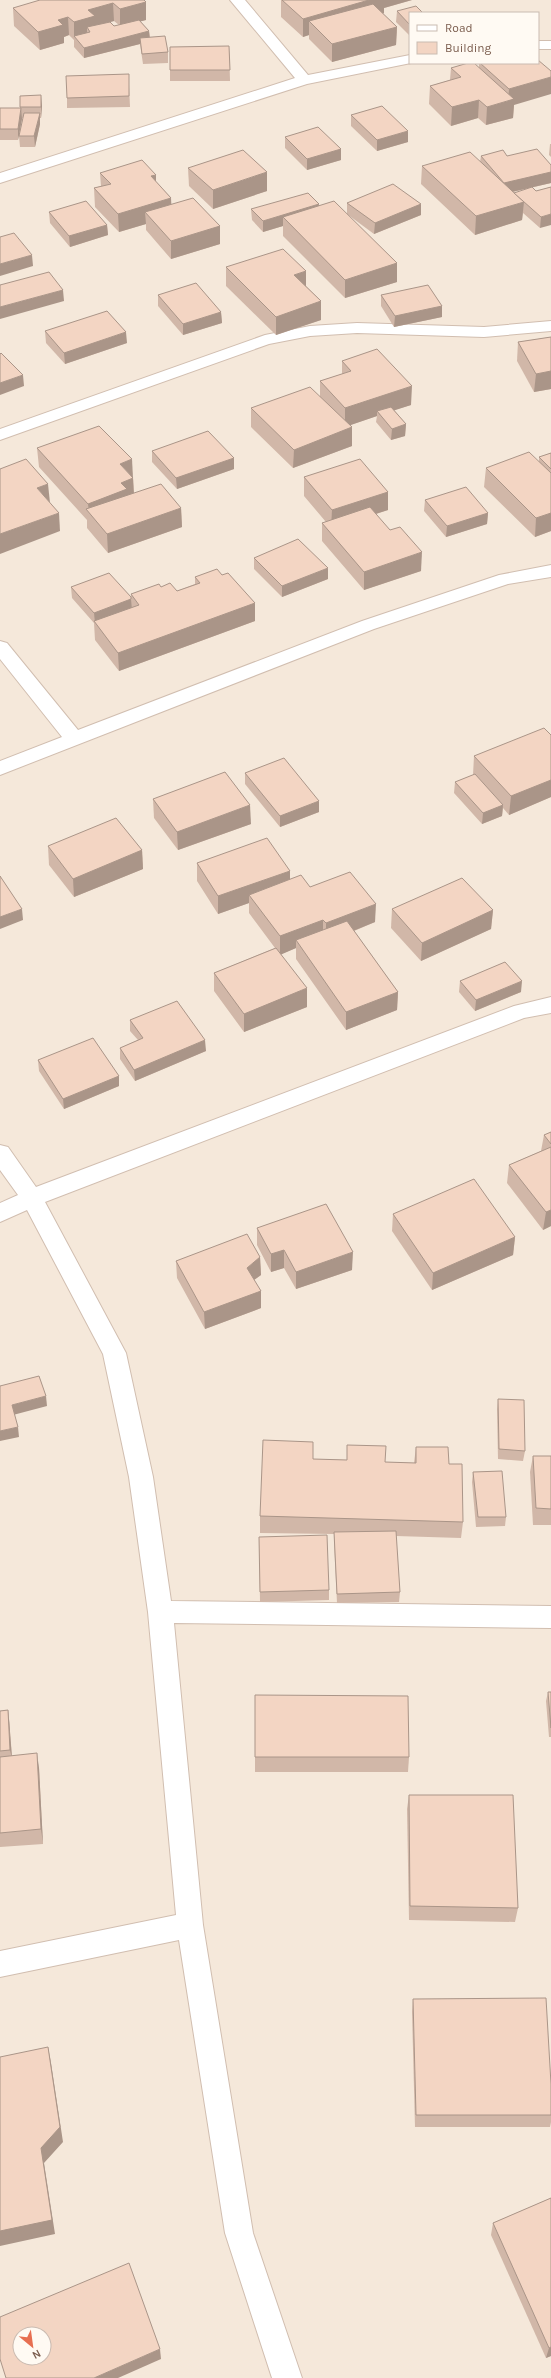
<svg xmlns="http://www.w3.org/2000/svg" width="551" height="2378" viewBox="0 0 551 2378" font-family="Karla,sans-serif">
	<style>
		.residential { fill: #f5e8da; fill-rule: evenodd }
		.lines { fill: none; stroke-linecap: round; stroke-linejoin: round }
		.minor-casing { stroke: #d1beb0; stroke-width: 2 }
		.minor { fill: #fff; fill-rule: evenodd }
		.wall { fill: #d1b7a8; fill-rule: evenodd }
		.shaded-wall { fill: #aa9588 }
		.building { fill: #f3d5c3; stroke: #aa9588; fill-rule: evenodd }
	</style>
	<rect width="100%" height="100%" fill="#fdf6ec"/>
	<!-- residential -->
	<path class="residential" d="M0 0H551V2378H0ZM410 13H538V63H410ZM20 2334H44V2358H20Z"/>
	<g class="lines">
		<!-- minor casing -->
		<g class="minor-casing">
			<g id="minor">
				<path d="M230 0H245L308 75 410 55 411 63 307 84 0 183V173L295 78Z"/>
				<rect x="538" y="41" width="13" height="8"/>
				<path d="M551 321V331L484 337 357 333 310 336 269 344 0 440V429L265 335 310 326 357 323 484 327Z"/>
				<path d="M551 565V577L508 584 374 629 0 775V761L62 737 0 659V641L7 643 78 730 362 621 499 575Z"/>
				<path d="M551 997V1013L524 1018 45 1202 126 1353 153 1477 171 1601 551 1606V1628L174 1623 203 1925 253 2233 302 2378H272L225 2233 179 1940 0 1977V1951L176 1915 148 1612 129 1477 103 1354 27 1210 0 1222V1203L18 1195 0 1170V1145L8 1147 36 1187 514 1006Z"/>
			</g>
		</g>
		<!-- minor -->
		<use href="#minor" class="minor"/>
	</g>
	<!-- wall -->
	<g class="wall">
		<path d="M144 0 146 20 140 21 149 31 150 37 168 52V63L143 64 140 44 84 58 74 47V40L69 35 64 37V43L40 50 14 26 13 8ZM114 21 119 25 114 26 110 22Z"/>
		<path d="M281 0H412L384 8V13L383 14 397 27 396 45 332 62 309 39V35L303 37 281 17Z"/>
		<path d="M397 11 410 13V36L396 22Z"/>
		<path d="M229 46 230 81H170V70Z"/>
		<path d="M479 63H538L514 105 513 118 486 125 478 118 451 126 429 104 430 86 450 80 451 68 479 67Z"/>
		<path d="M129 85 130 107 67 108V98Z"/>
		<path d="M20 96 42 106 41 118H40V124L35 147H20L19 136 23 118H22L18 140H0V108H20Z"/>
		<path d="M351 115 408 142 377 151 351 126Z"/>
		<path d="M285 137 341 149V160L307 170 285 148Z"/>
		<path d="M550 144H551V157L549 155Z"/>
		<path d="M481 156H507L551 165V183L513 192 514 193 536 191 551 187 540 228 523 213 522 220 475 235 421 184 422 166 480 162Z"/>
		<path d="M188 168 267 191 213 209 189 186Z"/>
		<path d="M100 173 156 175V182L171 198V204L220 226V244L171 259 146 230V224L119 232 95 207 94 188 101 186Z"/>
		<path d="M347 203 421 204V215L374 234 347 214Z"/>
		<path d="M319 206 397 263V282L345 298 283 236V226L263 232 252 220 251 209Z"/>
		<path d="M49 212 107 225 108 235 70 247 50 223Z"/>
		<path d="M226 267 306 286 321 301V320L276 335 226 286Z"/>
		<path d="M158 295 221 312 222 323 183 335 158 306Z"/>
		<path d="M381 295 442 306V317L394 327 381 306Z"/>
		<path d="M45 331 127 343 65 364 46 343Z"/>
		<path d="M551 337V389L534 392 517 361 518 342Z"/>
		<path d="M342 361 411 405 394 410 406 424 405 436 391 440 376 422 377 416 350 425 352 446 293 468 251 427V408L320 396V381L342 374Z"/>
		<path d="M37 448 133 478 134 493 181 508 182 527 108 553 87 528V520L39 467Z"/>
		<path d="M152 451 234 458V469L177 489 152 462Z"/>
		<path d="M551 453V531L535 537 484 487 486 468 539 461V457Z"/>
		<path d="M304 477 388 492V510L376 514 421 571 364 590 322 541V523L326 522 304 496Z"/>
		<path d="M425 500 488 513 487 524 446 537 424 511Z"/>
		<path d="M254 558 328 579 282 597 254 569Z"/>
		<path d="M222 575 255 603V621L119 671 95 640 94 623 72 598 71 587 131 597V594L161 587 177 591 195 584V577Z"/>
		<path d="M551 735V797L509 815 503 808 502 816 482 824 454 793 455 782 473 775 474 756Z"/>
		<path d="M245 773 319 812 280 827 245 784Z"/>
		<path d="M153 799 251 824 178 850 154 818Z"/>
		<path d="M48 846 142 850 143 869 74 897 49 865Z"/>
		<path d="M197 863 290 871V879L310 887 375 922 354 931 398 992 397 1010 346 1030 296 959V948L281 954 307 1007 244 1032 214 991V973L275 948 249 913V903L218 914 197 881Z"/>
		<path d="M392 909 493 910 491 929 421 961 391 928Z"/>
		<path d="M460 981 521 992 475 1011 459 992Z"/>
		<path d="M130 1020 206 1051 135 1081 120 1059V1048L138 1040 130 1031Z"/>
		<path d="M38 1060 119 1076V1086L64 1109 39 1071Z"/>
		<path d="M551 1132V1226L543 1230 507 1183 509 1165 541 1151 544 1135Z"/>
		<path d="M393 1214 515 1237 513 1255 432 1290 392 1231Z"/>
		<path d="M257 1228 352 1270 296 1289 284 1268 271 1272 257 1245Z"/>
		<path d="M260 1257 261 1275 254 1280 261 1291V1308L205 1329 177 1278 176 1261Z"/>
		<path d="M498 1399 525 1451 523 1461 498 1459 497 1409Z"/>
		<path d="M347 1445 385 1462 414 1463 416 1447 449 1464 463 1522 461 1538 396 1536 400 1592 399 1602 337 1603 334 1542V1534L260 1533V1516L313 1459 347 1460Z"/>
		<path d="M533 1456H551V1525H533L530 1472Z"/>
		<path d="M473 1472 506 1517 505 1526 476 1527 472 1482Z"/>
		<path d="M259 1537 329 1590V1600L260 1602Z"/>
		<path d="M548 1692H551V1737H549L546 1701Z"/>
		<path d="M8 1710 9 1719 12 1756 39 1768 43 1844 0 1847V1711Z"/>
		<path d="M255 1757H409L408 1772H255Z"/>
		<path d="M409 1795 518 1908 515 1922 409 1920 407 1809Z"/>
		<path d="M413 1999 551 2115V2122L550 2127H415L412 2012Z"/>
		<path d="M551 2198V2356L546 2358 491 2235 493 2223Z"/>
	</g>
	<!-- shaded-wall -->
	<g class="shaded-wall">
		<path d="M369 0H412L384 8V13L320 32 309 21V35L303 37V19Z"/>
		<path d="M146 2V20L120 27V9Z"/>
		<path d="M113 3 114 21 95 26 90 32 87 27V37H74V22L88 10Z"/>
		<path d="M68 17 69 35 64 37V43L40 50 38 32 58 20Z"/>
		<path d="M397 27 396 45 332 62V44Z"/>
		<path d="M149 31 150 42 140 38V44L84 58V48Z"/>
		<path d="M551 77V94L514 105 513 118 486 125 487 107 508 101 509 89Z"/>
		<path d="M41 95 42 106 41 118Z"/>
		<path d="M479 100 478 118 451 126 452 107Z"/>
		<path d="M21 108 22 119 18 140V129Z"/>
		<path d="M40 113V124L35 147 34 136Z"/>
		<path d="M408 131V142L377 151V140Z"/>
		<path d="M341 149V160L307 170V159Z"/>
		<path d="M267 172V191L213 209V190Z"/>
		<path d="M551 172V183L503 194 504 183Z"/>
		<path d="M156 175V193L151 176Z"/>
		<path d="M171 198 172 216 145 212 146 224 119 232 118 214Z"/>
		<path d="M524 202 522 220 475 235 476 216Z"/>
		<path d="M319 204V215L283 217V226L263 232V221Z"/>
		<path d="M421 204V215L374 234 375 223Z"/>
		<path d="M551 214V225L540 228 541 217Z"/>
		<path d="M107 225 108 235 70 247 69 236Z"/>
		<path d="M220 226V244L171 259V241Z"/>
		<path d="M32 255 33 266 0 276V264Z"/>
		<path d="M397 263V282L345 298V280Z"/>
		<path d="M306 271V289L294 275Z"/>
		<path d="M63 290 64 301 0 319V307Z"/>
		<path d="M321 301V320L276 335V317Z"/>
		<path d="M442 306V317L394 327 395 316Z"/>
		<path d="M221 312 222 323 183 335V324Z"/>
		<path d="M126 332 127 343 65 364 64 353Z"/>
		<path d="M551 371V389L534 392 536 374Z"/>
		<path d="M23 375 24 386 0 395V383Z"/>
		<path d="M412 386 411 405 380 415 377 411V416L345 427V408Z"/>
		<path d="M406 424 405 436 391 440 392 429Z"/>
		<path d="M352 427V446L293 468 294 450Z"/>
		<path d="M234 458V469L177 489 176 478Z"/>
		<path d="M132 459 133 478 120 464Z"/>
		<path d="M133 478 134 497 89 512 88 504 121 483Z"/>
		<path d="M48 484 50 503 37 488Z"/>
		<path d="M388 492V510L331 528 332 510Z"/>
		<path d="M181 508 182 527 108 553 107 534Z"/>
		<path d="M59 513 60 531 0 554V534Z"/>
		<path d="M488 513 487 524 446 537 447 526Z"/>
		<path d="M551 513V531L535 537 536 518Z"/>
		<path d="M422 552 421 571 364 590V572Z"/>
		<path d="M328 568V579L282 597V586Z"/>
		<path d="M131 599 132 610 95 623 94 613Z"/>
		<path d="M255 603V621L119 671 118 653Z"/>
		<path d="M551 780V797L509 815 511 796Z"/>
		<path d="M319 801V812L280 827V816Z"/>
		<path d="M250 805 251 824 178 850 177 832Z"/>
		<path d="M503 805 502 816 482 824 483 813Z"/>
		<path d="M142 850 143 869 74 897 73 879Z"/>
		<path d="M290 871V890L249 895V903L218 914V896Z"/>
		<path d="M376 904 375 922 326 942V923Z"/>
		<path d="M22 909 23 920 0 929V917Z"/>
		<path d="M493 910 491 929 421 961 422 943Z"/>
		<path d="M323 920V938L296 940V948L280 955V936Z"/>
		<path d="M522 981 521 992 475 1011 476 1000Z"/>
		<path d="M307 988V1007L244 1032V1014Z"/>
		<path d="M398 992 397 1010 346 1030V1012Z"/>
		<path d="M205 1040 206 1051 135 1081 134 1070Z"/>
		<path d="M119 1076V1086L64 1109 63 1099Z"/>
		<path d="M551 1210V1226L543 1230 546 1212Z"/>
		<path d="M515 1237 513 1255 432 1290 433 1273Z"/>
		<path d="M284 1250V1268L271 1272V1254Z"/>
		<path d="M353 1252 352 1270 296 1289V1272Z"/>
		<path d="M260 1257 261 1275 247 1285V1268Z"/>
		<path d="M261 1291V1308L205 1329 204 1312Z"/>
		<path d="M46 1396 47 1406 13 1415 12 1405Z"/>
		<path d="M18 1427 19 1437 0 1441V1431Z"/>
		<path d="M8 1710 9 1719 12 1759 10 1750Z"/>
		<path d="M37 1753 39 1768 43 1844 41 1829Z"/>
		<path d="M48 2047 51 2063 63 2142 44 2163 55 2234 0 2246V2231L41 2148Z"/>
		<path d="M551 2347V2356L546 2358 549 2348Z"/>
		<path d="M160 2349 161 2359 118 2378H94Z"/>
	</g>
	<!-- building -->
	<g class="building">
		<path d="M40 0H144L146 2 120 9 113 3 88 10 95 16 74 22 68 17 58 20 63 25 38 32 13 8Z"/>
		<path d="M282 0H369L303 19Z"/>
		<path d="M373 4 397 27 332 44 309 21Z"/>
		<path d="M416 6 423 13H410V25L397 11Z"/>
		<path d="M139 20 149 31 84 48 74 36 90 32 87 27 110 22 114 26Z"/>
		<path d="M165 36 168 52 142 54 140 38Z"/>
		<path d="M229 46 230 70H170V47Z"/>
		<path d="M538 60 551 71V77L509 89 480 63H538Z"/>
		<path d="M468 63H474L514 99 487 107 479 100 452 107 430 86 461 77 451 68Z"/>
		<path d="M129 74V96L67 98 66 76Z"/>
		<path d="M41 95V107H20V96Z"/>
		<path d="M382 106 408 131 377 140 351 115Z"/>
		<path d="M0 108H21L18 129H0Z"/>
		<path d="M24 113H40L34 136H19Z"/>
		<path d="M318 127 341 149 307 159 285 137Z"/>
		<path d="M537 149 551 165V172L504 183 481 156 503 150 507 156Z"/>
		<path d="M243 150 267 172 213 190 188 168Z"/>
		<path d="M470 152 524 202 476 216 422 166Z"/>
		<path d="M142 160 156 175 151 176 171 198 118 214 94 188 111 184 100 173Z"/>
		<path d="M393 184 421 204 375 223 347 203Z"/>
		<path d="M532 187 536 191 551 187V214L541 217 514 193Z"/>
		<path d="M308 193 319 204 263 221 251 209Z"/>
		<path d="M193 198 220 226 171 241 145 212Z"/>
		<path d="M86 201 107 225 69 236 49 212Z"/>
		<path d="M334 201 397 263 345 280 283 217Z"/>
		<path d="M14 233 32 255 0 264V237Z"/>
		<path d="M283 249 306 271 294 275 321 301 276 317 226 267Z"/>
		<path d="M49 272 63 290 0 307V285Z"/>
		<path d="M196 283 221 312 183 324 158 295Z"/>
		<path d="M428 285 442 306 395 316 381 295Z"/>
		<path d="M107 311 126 332 64 353 45 331Z"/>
		<path d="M551 337V371L536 374 518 342Z"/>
		<path d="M377 349 412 386 345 408 320 381 351 371 342 361Z"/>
		<path d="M1 353 23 375 0 383V354Z"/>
		<path d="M310 387 352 427 294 450 251 408Z"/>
		<path d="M391 407 406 424 392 429 377 411Z"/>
		<path d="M99 426 132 459 120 464 133 478 121 483 127 489 88 504 37 448Z"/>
		<path d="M208 431 234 458 176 478 152 451Z"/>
		<path d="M529 452 551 473V513L536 518 486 468Z"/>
		<path d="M551 453V469L539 457Z"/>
		<path d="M26 459 48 484 37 488 59 513 0 534V469Z"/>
		<path d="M360 459 388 492 332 510 304 477Z"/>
		<path d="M161 484 181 508 107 534 86 509Z"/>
		<path d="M466 487 488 513 447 526 425 500Z"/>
		<path d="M370 507 390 530 400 527 422 552 364 572 322 523Z"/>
		<path d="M298 539 328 568 282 586 254 558Z"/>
		<path d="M217 569 222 575 228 573 255 603 118 653 94 621 139 605 131 594 159 584 161 587 170 583 177 591 200 583 195 577Z"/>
		<path d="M109 573 131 597V599L94 613 71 587Z"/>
		<path d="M544 728 551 735V780L511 796 474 756Z"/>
		<path d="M284 758 319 801 280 816 245 773Z"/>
		<path d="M225 772 250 805 177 832 153 799Z"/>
		<path d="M475 774 503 805 483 813 455 782Z"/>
		<path d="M116 818 142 850 73 879 48 846Z"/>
		<path d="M267 838 290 871 218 896 197 863Z"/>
		<path d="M350 872 376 904 326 923 323 920 280 936 249 895 301 875 310 887Z"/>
		<path d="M0 876 22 909 0 917Z"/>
		<path d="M462 878 493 910 422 943 392 909Z"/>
		<path d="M347 921 398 992 346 1012 296 940Z"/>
		<path d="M276 948 307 988 244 1014 214 973Z"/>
		<path d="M505 962 522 981 476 1000 460 981Z"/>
		<path d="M177 1001 205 1040 134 1070 120 1048 143 1038 130 1020Z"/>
		<path d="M93 1038 119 1076 63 1099 38 1060Z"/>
		<path d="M551 1132V1144L544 1135Z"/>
		<path d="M551 1147V1210L546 1212 509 1165Z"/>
		<path d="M474 1179 515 1237 433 1273 393 1214Z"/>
		<path d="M326 1204 353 1252 296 1272 284 1250 271 1254 257 1228Z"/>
		<path d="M247 1234 260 1257 247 1268 261 1291 204 1312 176 1261Z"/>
		<path d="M39 1376 46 1396 12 1405 18 1427 0 1431V1386Z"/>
		<path d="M498 1399 524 1400 525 1451 499 1449Z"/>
		<path d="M263 1440 313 1442V1459L347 1460V1445L386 1446 385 1462 416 1463V1447H448L449 1464H462L463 1522 260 1516Z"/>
		<path d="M533 1456H551V1509L536 1508Z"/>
		<path d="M502 1471 506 1517H478L473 1472Z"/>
		<path d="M396 1531 400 1592 337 1594 334 1532Z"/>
		<path d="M327 1535 329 1590 260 1592 259 1537Z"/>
		<path d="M548 1692H551V1728Z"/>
		<path d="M255 1695 408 1696 409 1757H255Z"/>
		<path d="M8 1710 10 1750 0 1751V1711Z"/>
		<path d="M37 1753 41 1829 0 1833V1757Z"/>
		<path d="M409 1795H513L518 1908 410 1906Z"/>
		<path d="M546 1998 551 2084V2115H416L413 1999Z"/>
		<path d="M48 2047 60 2127 41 2148 52 2220 0 2231V2057Z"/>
		<path d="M551 2198V2347L549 2348 493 2223Z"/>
		<path d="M129 2263 160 2349 94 2378H6L0 2359V2317ZM20 2334H44V2358H20Z"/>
	</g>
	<!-- legend -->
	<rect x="409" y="12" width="130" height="52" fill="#fffaf3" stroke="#cabbb1"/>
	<rect x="417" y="25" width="20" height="6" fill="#ffffff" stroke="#cabbb1"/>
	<text x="445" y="32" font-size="12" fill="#7a5c4d">Road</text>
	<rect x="417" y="42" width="20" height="12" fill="#f3d5c3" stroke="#cabbb1"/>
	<text x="445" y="52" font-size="12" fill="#7a5c4d">Building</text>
	<!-- north arrow -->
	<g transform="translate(32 2346) rotate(151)"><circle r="19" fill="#fffaf3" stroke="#cabbb1"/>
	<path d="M0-3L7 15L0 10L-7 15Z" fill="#e76f51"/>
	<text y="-6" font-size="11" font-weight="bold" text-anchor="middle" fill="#7a5c4d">N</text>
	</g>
</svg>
